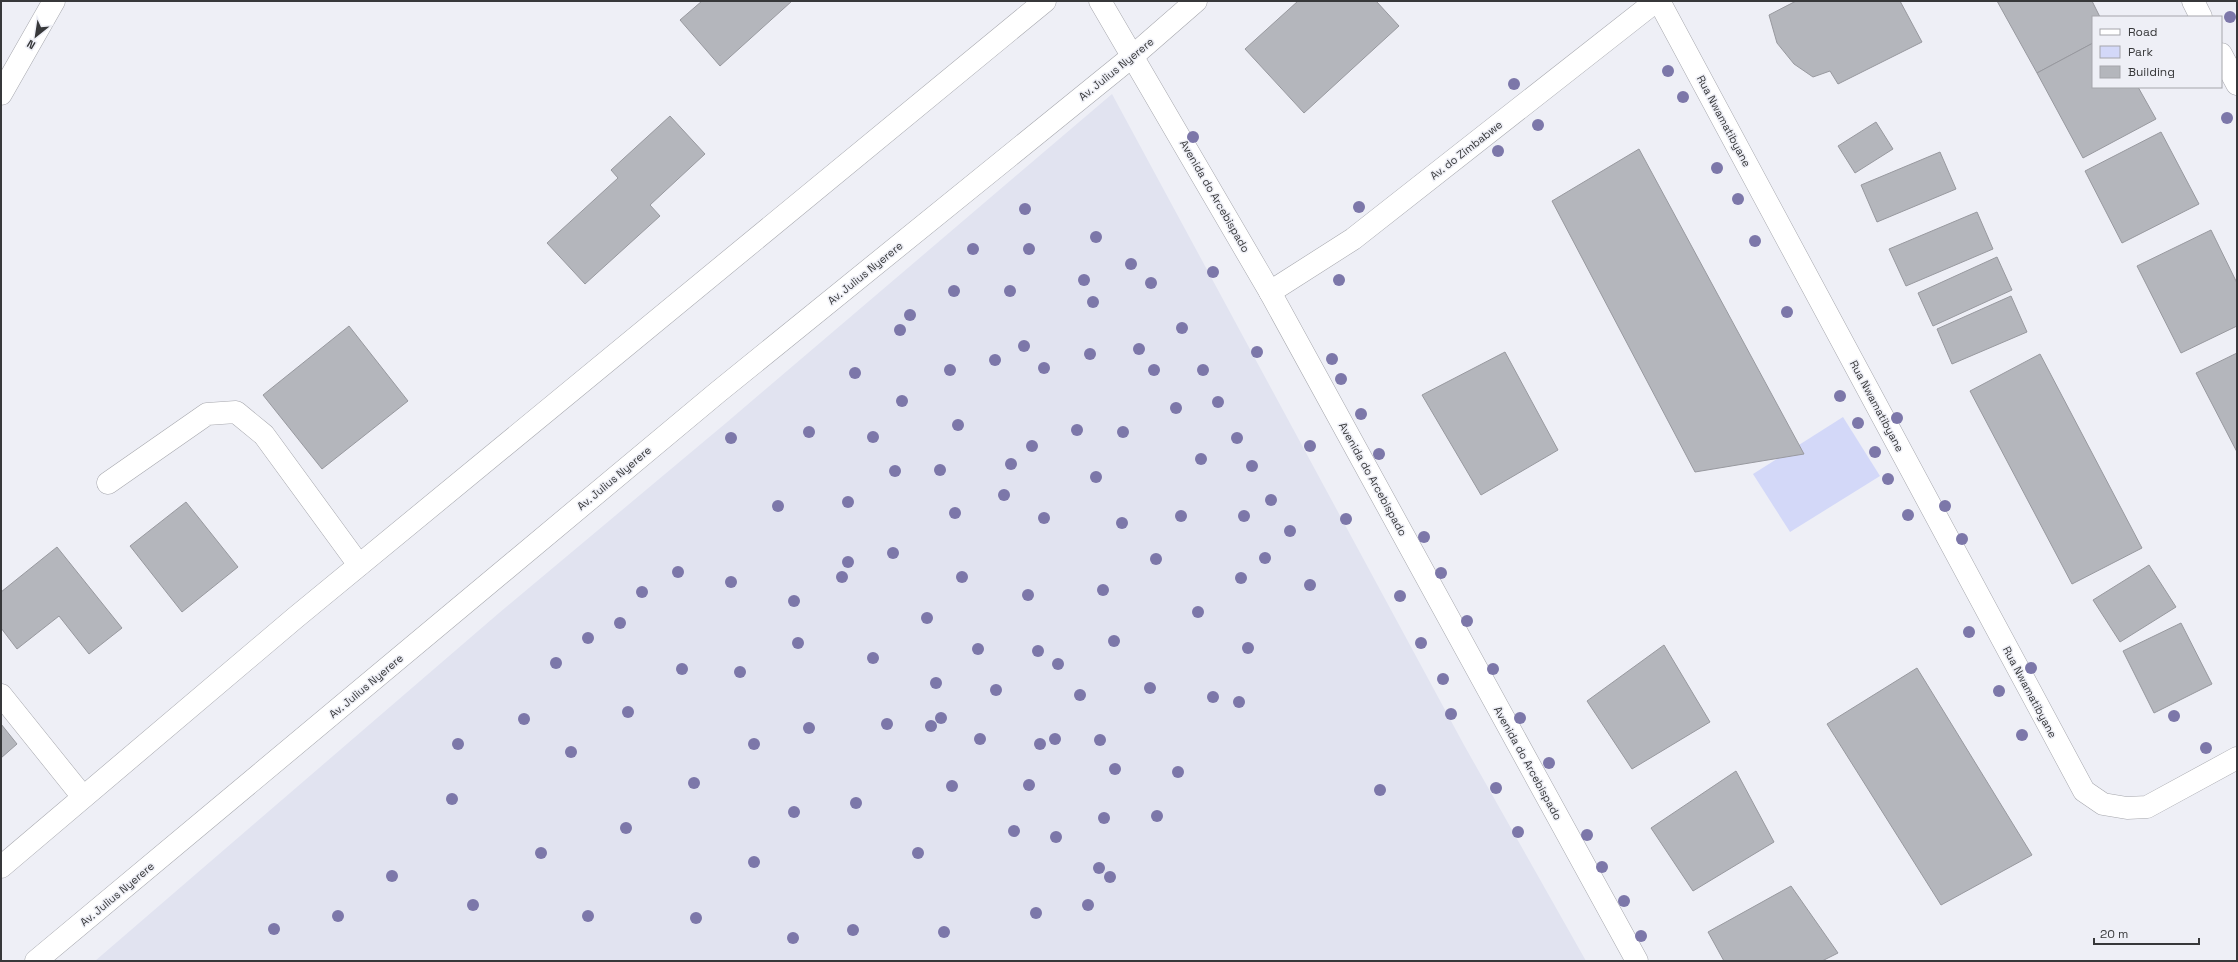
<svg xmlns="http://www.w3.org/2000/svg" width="2238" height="962" viewBox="0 0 2238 962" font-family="'Space Grotesk',sans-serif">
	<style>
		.built { fill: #e1e3f0 }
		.green { fill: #d3d8f8 }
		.building { fill: #b4b6bc; stroke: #98999f }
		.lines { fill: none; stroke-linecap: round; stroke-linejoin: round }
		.minor-casing { stroke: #a6a7ad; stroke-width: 23 }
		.major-casing { stroke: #a6a7ad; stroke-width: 23 }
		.minor { stroke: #fff; stroke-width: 22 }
		.major { stroke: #fff; stroke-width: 22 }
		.tree { fill: #7c77a9 }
		.labels { text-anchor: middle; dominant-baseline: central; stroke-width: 3; stroke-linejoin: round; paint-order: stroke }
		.street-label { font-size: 11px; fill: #37383a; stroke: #eeeff6 }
	</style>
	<rect width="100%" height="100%" fill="#eeeff6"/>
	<!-- built -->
	<path class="built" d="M1112 94 1464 745 1586 961H95L499 613 726 423Z"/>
	<!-- green -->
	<path class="green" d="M1843 417 1880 476 1790 532 1753 474Z"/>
	<!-- building -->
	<g class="building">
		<path d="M702 1H792L720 66 680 20Z"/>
		<path d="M1298 1H1376L1399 26 1304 113 1245 49Z"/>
		<path d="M1796 1H1900L1922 42 1838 84 1830 71 1813 77 1794 64 1777 43 1769 15Z"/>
		<path d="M1997 1H2092L2100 17H2093V43L2037 73Z"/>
		<path d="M2093 43V87H2138L2156 119 2083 158 2037 73Z"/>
		<path d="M670 116 705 154 650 205 660 216 585 284 547 243 618 178 611 170Z"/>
		<path d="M1876 122 1893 149 1855 173 1838 146Z"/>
		<path d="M2161 132 2199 204 2122 243 2085 171Z"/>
		<path d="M1639 149 1804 454 1695 472 1552 201Z"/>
		<path d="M1940 152 1956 189 1877 222 1861 185Z"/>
		<path d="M1977 212 1993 249 1906 286 1889 249Z"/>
		<path d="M2211 230 2237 283V326L2181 353 2137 266Z"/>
		<path d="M1997 257 2012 290 1933 326 1918 293Z"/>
		<path d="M2011 296 2027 332 1952 364 1937 329Z"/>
		<path d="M349 326 408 401 322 469 263 395Z"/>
		<path d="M1505 352 1558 450 1481 495 1422 395Z"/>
		<path d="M2237 353V452L2196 373Z"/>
		<path d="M2040 354 2142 548 2072 584 1970 391Z"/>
		<path d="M186 502 238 567 182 612 130 546Z"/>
		<path d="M57 547 122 628 89 654 59 616 17 649 1 628V592Z"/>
		<path d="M2149 565 2176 607 2120 642 2093 600Z"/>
		<path d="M2181 623 2212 684 2154 713 2123 651Z"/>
		<path d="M1664 645 1710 722 1632 769 1587 701Z"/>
		<path d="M1917 668 2032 855 1941 905 1827 724Z"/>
		<path d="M1 724 17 744 1 758Z"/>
		<path d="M1736 771 1774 842 1693 891 1651 828Z"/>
		<path d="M1791 886 1838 953 1822 961H1724L1708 932Z"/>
	</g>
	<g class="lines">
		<!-- minor casing -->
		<g class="minor-casing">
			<g id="minor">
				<path d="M1100 1 1270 292 1637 961"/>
				<path d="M1659 1 2084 791 2103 804 2127 808 2147 807 2237 758"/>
				<path d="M2193 1 2201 17"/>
				<path d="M2221 54 2237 84"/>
				<path d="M1 94 54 1"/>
				<path d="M1270 292 1353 239 1656 1"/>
				<path d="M108 483 207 414 236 412 264 435 359 565"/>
				<path d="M1 695 83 797"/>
			</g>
		</g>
		<!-- major casing -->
		<g class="major-casing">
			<g id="major">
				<path d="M1 867 295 618 1045 1"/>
				<path d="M36 961 718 392 1134 55 1196 1"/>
			</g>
		</g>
		<!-- minor -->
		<use href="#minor" class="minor"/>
		<!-- major -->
		<use href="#major" class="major"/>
	</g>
	<!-- trees -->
	<g class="tree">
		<circle cx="2230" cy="17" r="6"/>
		<circle cx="1668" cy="71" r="6"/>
		<circle cx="1514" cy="84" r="6"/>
		<circle cx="1683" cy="97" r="6"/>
		<circle cx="2227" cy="118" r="6"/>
		<circle cx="1538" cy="125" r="6"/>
		<circle cx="1193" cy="137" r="6"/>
		<circle cx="1498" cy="151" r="6"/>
		<circle cx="1717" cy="168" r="6"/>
		<circle cx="1738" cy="199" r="6"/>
		<circle cx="1359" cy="207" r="6"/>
		<circle cx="1025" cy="209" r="6"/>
		<circle cx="1096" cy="237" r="6"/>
		<circle cx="1755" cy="241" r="6"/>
		<circle cx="973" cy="249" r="6"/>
		<circle cx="1029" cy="249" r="6"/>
		<circle cx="1131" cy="264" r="6"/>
		<circle cx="1213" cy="272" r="6"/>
		<circle cx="1084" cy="280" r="6"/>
		<circle cx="1339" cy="280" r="6"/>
		<circle cx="1151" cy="283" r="6"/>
		<circle cx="954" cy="291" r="6"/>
		<circle cx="1010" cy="291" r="6"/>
		<circle cx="1093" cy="302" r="6"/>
		<circle cx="1787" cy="312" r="6"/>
		<circle cx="910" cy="315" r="6"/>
		<circle cx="1182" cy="328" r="6"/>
		<circle cx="900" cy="330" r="6"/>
		<circle cx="1024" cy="346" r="6"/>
		<circle cx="1139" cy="349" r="6"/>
		<circle cx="1257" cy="352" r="6"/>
		<circle cx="1090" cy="354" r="6"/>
		<circle cx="1332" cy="359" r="6"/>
		<circle cx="995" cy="360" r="6"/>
		<circle cx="1044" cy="368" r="6"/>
		<circle cx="950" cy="370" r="6"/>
		<circle cx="1154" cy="370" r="6"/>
		<circle cx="1203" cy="370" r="6"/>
		<circle cx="855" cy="373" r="6"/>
		<circle cx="1341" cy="379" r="6"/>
		<circle cx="1840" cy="396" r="6"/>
		<circle cx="902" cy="401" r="6"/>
		<circle cx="1218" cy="402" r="6"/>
		<circle cx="1176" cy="408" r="6"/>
		<circle cx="1361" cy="414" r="6"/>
		<circle cx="1897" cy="418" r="6"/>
		<circle cx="1858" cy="423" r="6"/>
		<circle cx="958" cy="425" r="6"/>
		<circle cx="1077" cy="430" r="6"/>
		<circle cx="809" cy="432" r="6"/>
		<circle cx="1123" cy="432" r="6"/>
		<circle cx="873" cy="437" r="6"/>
		<circle cx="731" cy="438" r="6"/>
		<circle cx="1237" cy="438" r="6"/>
		<circle cx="1032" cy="446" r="6"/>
		<circle cx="1310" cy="446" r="6"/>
		<circle cx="1875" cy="452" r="6"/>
		<circle cx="1379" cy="454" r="6"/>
		<circle cx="1201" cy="459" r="6"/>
		<circle cx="1011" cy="464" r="6"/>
		<circle cx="1252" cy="466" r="6"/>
		<circle cx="940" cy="470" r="6"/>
		<circle cx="895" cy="471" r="6"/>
		<circle cx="1096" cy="477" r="6"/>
		<circle cx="1888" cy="479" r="6"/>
		<circle cx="1004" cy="495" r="6"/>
		<circle cx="1271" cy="500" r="6"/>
		<circle cx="848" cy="502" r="6"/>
		<circle cx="778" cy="506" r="6"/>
		<circle cx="1945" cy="506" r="6"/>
		<circle cx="955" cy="513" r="6"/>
		<circle cx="1908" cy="515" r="6"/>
		<circle cx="1181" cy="516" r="6"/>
		<circle cx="1244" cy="516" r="6"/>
		<circle cx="1044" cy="518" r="6"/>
		<circle cx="1346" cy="519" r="6"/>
		<circle cx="1122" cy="523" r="6"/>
		<circle cx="1290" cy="531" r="6"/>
		<circle cx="1424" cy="537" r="6"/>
		<circle cx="1962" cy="539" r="6"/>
		<circle cx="893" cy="553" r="6"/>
		<circle cx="1265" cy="558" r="6"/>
		<circle cx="1156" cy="559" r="6"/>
		<circle cx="848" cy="562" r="6"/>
		<circle cx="678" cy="572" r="6"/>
		<circle cx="1441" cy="573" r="6"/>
		<circle cx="842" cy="577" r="6"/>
		<circle cx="962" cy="577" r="6"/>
		<circle cx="1241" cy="578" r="6"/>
		<circle cx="731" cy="582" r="6"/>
		<circle cx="1310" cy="585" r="6"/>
		<circle cx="1103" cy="590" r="6"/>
		<circle cx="642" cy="592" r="6"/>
		<circle cx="1028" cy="595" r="6"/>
		<circle cx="1400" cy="596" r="6"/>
		<circle cx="794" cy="601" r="6"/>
		<circle cx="1198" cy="612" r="6"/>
		<circle cx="927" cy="618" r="6"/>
		<circle cx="1467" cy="621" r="6"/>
		<circle cx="620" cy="623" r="6"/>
		<circle cx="1969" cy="632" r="6"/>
		<circle cx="588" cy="638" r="6"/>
		<circle cx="1114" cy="641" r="6"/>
		<circle cx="798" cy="643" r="6"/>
		<circle cx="1421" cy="643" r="6"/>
		<circle cx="1248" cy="648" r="6"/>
		<circle cx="978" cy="649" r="6"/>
		<circle cx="1038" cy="651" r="6"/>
		<circle cx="873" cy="658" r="6"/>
		<circle cx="556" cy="663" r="6"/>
		<circle cx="1058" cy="664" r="6"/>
		<circle cx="2031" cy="668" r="6"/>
		<circle cx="682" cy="669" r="6"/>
		<circle cx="1493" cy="669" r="6"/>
		<circle cx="740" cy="672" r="6"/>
		<circle cx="1443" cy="679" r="6"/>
		<circle cx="936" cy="683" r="6"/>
		<circle cx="1150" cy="688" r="6"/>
		<circle cx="996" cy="690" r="6"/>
		<circle cx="1999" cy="691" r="6"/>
		<circle cx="1080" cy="695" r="6"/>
		<circle cx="1213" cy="697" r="6"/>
		<circle cx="1239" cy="702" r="6"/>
		<circle cx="628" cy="712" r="6"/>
		<circle cx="1451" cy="714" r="6"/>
		<circle cx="2174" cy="716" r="6"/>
		<circle cx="941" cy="718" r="6"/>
		<circle cx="1520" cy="718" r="6"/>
		<circle cx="524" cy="719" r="6"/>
		<circle cx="887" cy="724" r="6"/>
		<circle cx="931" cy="726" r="6"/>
		<circle cx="809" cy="728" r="6"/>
		<circle cx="2022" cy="735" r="6"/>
		<circle cx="980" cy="739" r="6"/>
		<circle cx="1055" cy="739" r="6"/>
		<circle cx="1100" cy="740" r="6"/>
		<circle cx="458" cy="744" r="6"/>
		<circle cx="754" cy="744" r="6"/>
		<circle cx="1040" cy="744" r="6"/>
		<circle cx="2206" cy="748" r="6"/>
		<circle cx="571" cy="752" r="6"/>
		<circle cx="1549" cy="763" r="6"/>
		<circle cx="1115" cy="769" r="6"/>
		<circle cx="1178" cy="772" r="6"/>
		<circle cx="694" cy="783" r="6"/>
		<circle cx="1029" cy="785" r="6"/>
		<circle cx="952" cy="786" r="6"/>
		<circle cx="1496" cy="788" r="6"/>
		<circle cx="1380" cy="790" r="6"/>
		<circle cx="452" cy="799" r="6"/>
		<circle cx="856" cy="803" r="6"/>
		<circle cx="794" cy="812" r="6"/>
		<circle cx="1157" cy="816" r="6"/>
		<circle cx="1104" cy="818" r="6"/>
		<circle cx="626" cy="828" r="6"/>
		<circle cx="1014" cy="831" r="6"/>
		<circle cx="1518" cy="832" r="6"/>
		<circle cx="1587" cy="835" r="6"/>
		<circle cx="1056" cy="837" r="6"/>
		<circle cx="541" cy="853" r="6"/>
		<circle cx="918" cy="853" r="6"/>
		<circle cx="754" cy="862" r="6"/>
		<circle cx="1602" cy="867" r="6"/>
		<circle cx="1099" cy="868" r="6"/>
		<circle cx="392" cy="876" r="6"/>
		<circle cx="1110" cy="877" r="6"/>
		<circle cx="1624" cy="901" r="6"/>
		<circle cx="473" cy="905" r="6"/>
		<circle cx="1088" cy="905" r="6"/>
		<circle cx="1036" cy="913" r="6"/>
		<circle cx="338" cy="916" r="6"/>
		<circle cx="588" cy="916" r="6"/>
		<circle cx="696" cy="918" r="6"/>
		<circle cx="274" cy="929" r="6"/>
		<circle cx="853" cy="930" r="6"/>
		<circle cx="944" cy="932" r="6"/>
		<circle cx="1641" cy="936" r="6"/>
		<circle cx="793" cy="938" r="6"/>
	</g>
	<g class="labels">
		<!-- street labels -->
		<g class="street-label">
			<text transform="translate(1116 69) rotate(-39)">Av. Julius Nyerere</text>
			<text transform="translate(1724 121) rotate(62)">Rua Nwamatibyane</text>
			<text transform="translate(1466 150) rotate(-38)">Av. do Zimbabwe</text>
			<text transform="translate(1215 196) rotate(60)">Avenida do Arcebispado</text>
			<text transform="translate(865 273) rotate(-39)">Av. Julius Nyerere</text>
			<text transform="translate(1877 406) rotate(62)">Rua Nwamatibyane</text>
			<text transform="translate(614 478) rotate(-40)">Av. Julius Nyerere</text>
			<text transform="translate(1373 479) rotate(61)">Avenida do Arcebispado</text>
			<text transform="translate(366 686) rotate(-40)">Av. Julius Nyerere</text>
			<text transform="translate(2030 692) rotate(62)">Rua Nwamatibyane</text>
			<text transform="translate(1528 763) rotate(61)">Avenida do Arcebispado</text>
			<text transform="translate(117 894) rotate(-40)">Av. Julius Nyerere</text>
		</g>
	</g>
	<!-- border -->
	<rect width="2238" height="962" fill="none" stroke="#37383a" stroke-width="4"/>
	<!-- legend -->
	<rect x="2092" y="16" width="130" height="72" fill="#eeeff6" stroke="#a5a6ab"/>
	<rect x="2100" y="29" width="20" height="6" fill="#ffffff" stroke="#a5a6ab"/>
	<text x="2128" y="36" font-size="12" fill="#37383a">Road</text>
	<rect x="2100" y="46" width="20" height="12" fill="#d3d8f8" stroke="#a5a6ab"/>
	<text x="2128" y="56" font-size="12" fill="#37383a">Park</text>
	<rect x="2100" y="66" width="20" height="12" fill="#b4b6bc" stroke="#a5a6ab"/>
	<text x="2128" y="76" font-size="12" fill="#37383a">Building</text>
	<!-- north arrow -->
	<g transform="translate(36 36) rotate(210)" stroke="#eeeff6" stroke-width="3" paint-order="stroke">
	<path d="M0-3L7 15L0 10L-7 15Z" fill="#37383a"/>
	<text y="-6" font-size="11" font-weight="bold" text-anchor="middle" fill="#37383a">N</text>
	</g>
	<!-- scale -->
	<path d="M2094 938v6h105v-6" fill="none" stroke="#37383a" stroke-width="2"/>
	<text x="2100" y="938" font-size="12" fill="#37383a" stroke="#eeeff6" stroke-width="3" paint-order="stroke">20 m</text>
</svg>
